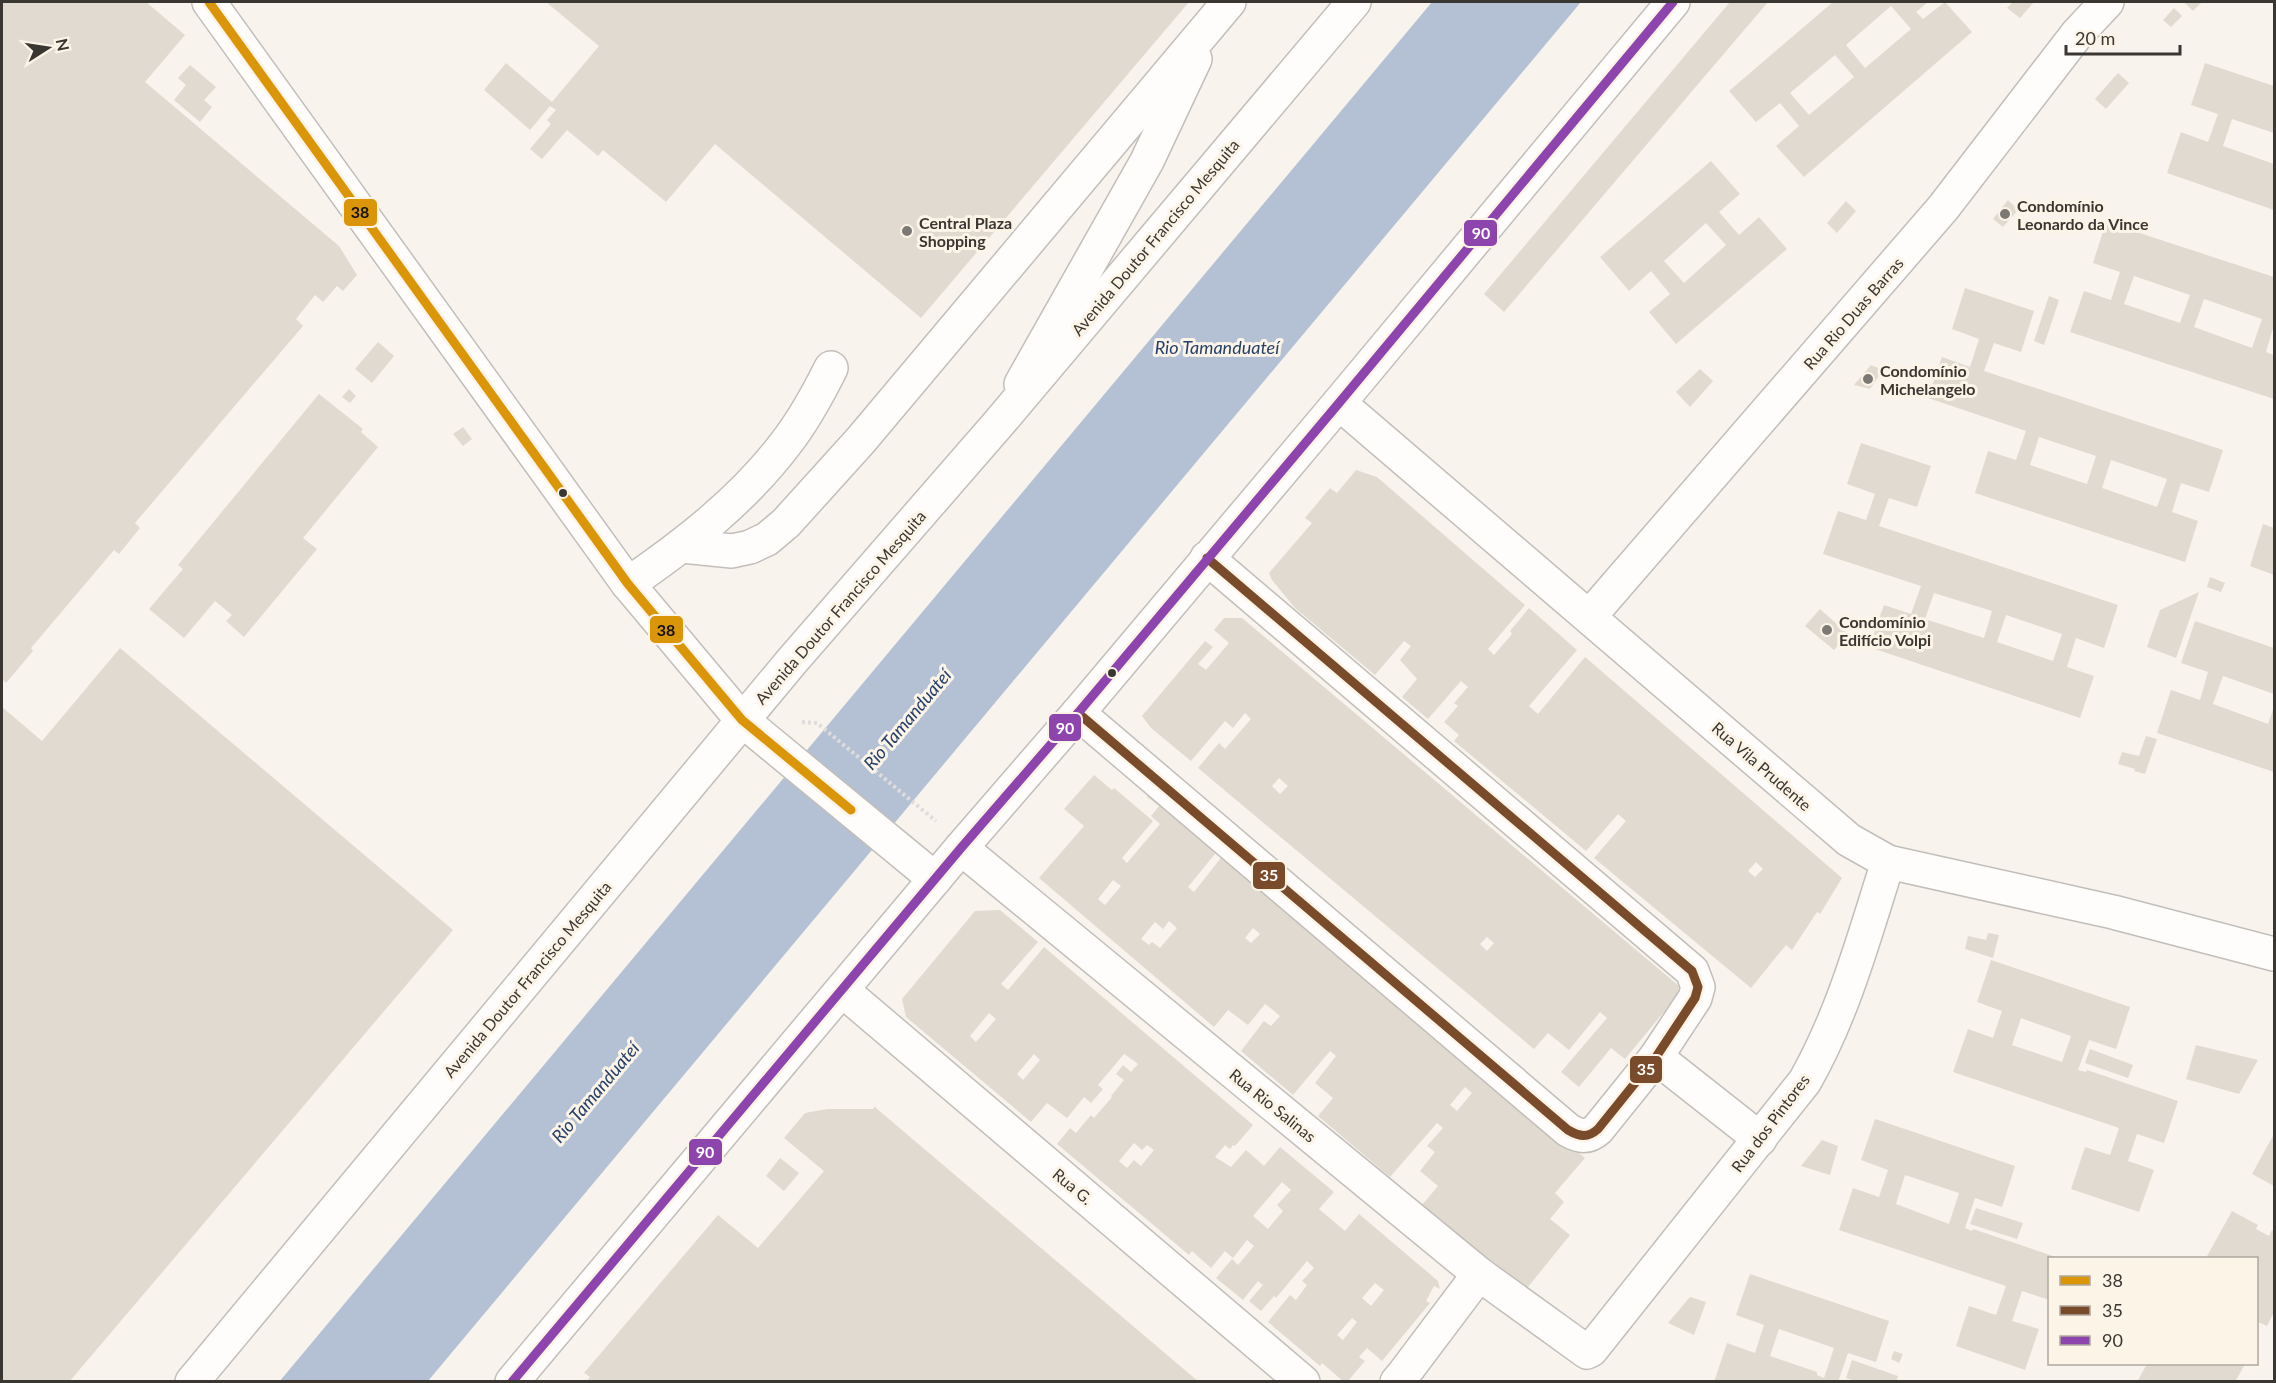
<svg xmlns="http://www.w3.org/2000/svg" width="2276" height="1383" viewBox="0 0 2276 1383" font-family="Lato,sans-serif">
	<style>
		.water { fill: #b4c1d5 }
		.building { fill: #e0dad1; fill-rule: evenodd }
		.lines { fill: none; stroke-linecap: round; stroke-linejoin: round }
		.minor-casing { stroke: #c2beb9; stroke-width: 36 }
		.highway-casing { stroke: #c2beb9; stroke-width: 36 }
		.path { stroke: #dedddb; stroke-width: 4; stroke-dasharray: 3 3; stroke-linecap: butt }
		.minor { stroke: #fefdfc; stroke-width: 33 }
		.highway { stroke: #fefdfc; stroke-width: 33 }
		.bus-1-casing { stroke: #fdf4e8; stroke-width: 14 }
		.bus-2-casing { stroke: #fdf4e8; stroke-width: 14 }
		.bus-3-casing { stroke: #fdf4e8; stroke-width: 14 }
		.bus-1 { stroke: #db9508; stroke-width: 9 }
		.bus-2 { stroke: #7a4b2a; stroke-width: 9 }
		.bus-3 { stroke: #8e44ad; stroke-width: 9 }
		.poi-dot { fill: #7c7873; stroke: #fdf4e8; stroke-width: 2 }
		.bus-dot { fill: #3a3632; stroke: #fdf4e8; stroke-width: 2 }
		.labels { text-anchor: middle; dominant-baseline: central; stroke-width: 6; stroke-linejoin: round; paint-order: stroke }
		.poi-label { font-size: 16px; font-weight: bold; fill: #3a3632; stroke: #fdf4e8; text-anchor: start }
		.street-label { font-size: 16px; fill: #3a3632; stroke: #fdf4e8 }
		.water-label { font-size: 18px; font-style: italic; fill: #24406b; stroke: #fdf4e8 }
		.line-badge { stroke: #fdf4e8; stroke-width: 2 }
		.badge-label { font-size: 16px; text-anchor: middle; font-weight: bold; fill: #fff }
		.pale-badge-label { font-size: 16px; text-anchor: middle; font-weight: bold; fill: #111 }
	</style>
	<rect width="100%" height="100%" fill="#f8f3ed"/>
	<!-- water -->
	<path class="water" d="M1432 2H1581L428 1381 279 1382Z"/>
	<!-- building -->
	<g class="building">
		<path d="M2 2H146L185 35 145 82 339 246 357 275 343 291 337 286 323 302 315 295 296 319 303 326 135 523 140 528 119 554 114 550 31 648 33 651 6 683 2 679Z"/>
		<path d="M546 2H1189L921 318 715 144 666 202 603 150 598 156 567 130 542 159 530 149 551 124 547 120 556 110 550 106 530 130 484 90 506 63 552 102 599 46Z"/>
		<path d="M1730 2H1768L1504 312 1484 294Z"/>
		<path d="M1833 2H1928L1916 12 1923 19 1945 2 1972 32 1804 177 1776 146 1799 126 1780 103 1756 122 1729 91ZM1891 6 1911 29 1865 68 1846 45ZM1835 55 1854 77 1809 115 1790 93Z"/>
		<path d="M2013 2H2034L2020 18 2007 8Z"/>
		<path d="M2184 2H2202L2193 11Z"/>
		<path d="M2174 8 2182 16 2171 27 2163 20Z"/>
		<path d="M2205 63 2274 86V133L2232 119 2223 146 2274 164V210L2167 173 2181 132 2208 142 2218 114 2191 105Z"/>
		<path d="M190 65 216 87 204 100 212 107 200 122 174 100 186 85 178 78Z"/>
		<path d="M2118 73 2129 83 2106 109 2095 99Z"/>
		<path d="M1711 161 1740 194 1719 212 1739 235 1759 217 1787 249 1676 344 1649 312 1670 294 1651 271 1629 291 1600 257ZM1706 223 1726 245 1684 283 1664 261Z"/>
		<path d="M2008 200 2018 210 2003 227 1993 219Z"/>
		<path d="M1846 201 1856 211 1837 233 1827 223Z"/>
		<path d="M2106 222 2274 277V325L2266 352 2274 355V399L2070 332 2084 291 2111 300 2120 272 2093 263ZM2134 276 2190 295 2180 323 2124 304ZM2204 299 2262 319 2252 348 2194 327Z"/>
		<path d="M1965 288 2034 311 2021 352 1994 343 1984 371 2223 450 2209 492 2181 483 2172 512 2198 521 2185 562 1975 493 1988 451 2016 460 2026 431 1928 398 1942 357 1970 367 1979 339 1952 329ZM2039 437 2096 456 2087 484 2030 465ZM2111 460 2167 479 2157 507 2102 488Z"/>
		<path d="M2049 296 2059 300 2044 345 2034 341Z"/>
		<path d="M378 342 394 356 372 383 355 369Z"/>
		<path d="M1871 365 1883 370 1870 389 1854 385Z"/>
		<path d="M1700 369 1713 381 1690 407 1676 392Z"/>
		<path d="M349 389 356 396 350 403 342 397Z"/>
		<path d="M319 394 363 429 361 432 378 447 303 538 317 549 244 637 226 621 232 615 215 601 184 638 149 609 183 569 178 565Z"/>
		<path d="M463 427 472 439 463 446 453 434Z"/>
		<path d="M1861 443 1931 466 1917 507 1889 498 1879 526 2118 605 2104 648 2076 638 2067 667 2094 676 2080 718 1869 647 1884 605 1911 614 1921 586 1823 554 1838 511 1866 520 1875 494 1847 484ZM1934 593 1992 611 1984 638 1925 619ZM2006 615 2062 634 2053 661 1997 642Z"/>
		<path d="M1356 470 1377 477 1525 605 1488 649 1494 655 1512 634 1510 631 1529 608 1577 650 1529 706 1538 714 1585 657 1842 878 1820 914 1817 912 1792 950 1786 945 1751 988 1594 858 1626 821 1618 814 1586 851 1454 741 1459 735 1444 722 1458 706 1454 703 1468 687 1461 681 1428 719 1402 697 1417 679 1400 660 1411 646 1404 641 1375 675 1295 608 1272 580 1269 573 1312 523 1305 518 1330 488 1337 493ZM1756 862 1763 869 1755 877 1748 871Z"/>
		<path d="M2263 524 2274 528V575L2250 566Z"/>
		<path d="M2210 577 2225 583 2221 592 2207 587Z"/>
		<path d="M2199 592 2176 658 2147 647 2160 610Z"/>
		<path d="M1820 609 1848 634 1834 650 1805 626Z"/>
		<path d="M1224 618H1242L1679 986 1677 996 1625 1059 1611 1048 1579 1087 1561 1072 1607 1018 1600 1012 1569 1050 1548 1033 1534 1049 1198 768 1219 743 1225 749 1251 719 1245 713 1233 728 1225 721 1191 761 1151 728 1142 716 1205 641 1213 647 1198 664 1206 670 1229 643 1214 630ZM1279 778 1288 786 1280 794 1272 786ZM1487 937 1494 943 1487 951 1480 944Z"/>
		<path d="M2195 621 2274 648V694L2223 676 2213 704 2268 724 2274 707V772L2157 733 2171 690 2200 700 2208 672 2181 663Z"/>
		<path d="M120 648 453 930 69 1382H2V707L42 741Z"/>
		<path d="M2146 736 2157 739 2145 774 2134 771 2135 769 2118 764 2122 752 2139 756Z"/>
		<path d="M1094 775 1112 790 1114 788 1153 821 1122 858 1127 863 1160 824 1151 816 1159 806 1147 797 1152 792 1219 849 1188 887 1194 892 1224 854 1585 1158 1555 1193 1564 1202 1550 1219 1570 1235 1524 1292 1422 1205 1438 1186 1420 1171 1435 1152 1427 1146 1443 1128 1437 1123 1390 1177 1318 1116 1333 1098 1315 1083 1336 1056 1330 1051 1293 1095 1241 1051 1264 1021 1271 1026 1280 1016 1273 1010 1265 1004 1248 1025 1228 1010 1214 1027 1039 878 1084 826 1064 809ZM1113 880 1121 886 1105 905 1098 899ZM1169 921 1177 928 1160 948 1152 942 1149 945 1141 939 1155 922 1163 929ZM1253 928 1260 934 1251 943 1245 938ZM1465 1087 1472 1093 1457 1111 1450 1105Z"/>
		<path d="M1000 910 1038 942 1001 984 1008 990 1044 947 1253 1125 1235 1146 1233 1145 1230 1149 1225 1145 1215 1157 1231 1167 1246 1150 1264 1166 1280 1147 1334 1192 1319 1209 1345 1231 1359 1214 1438 1281 1440 1289 1434 1286 1426 1301 1430 1303 1382 1361 1367 1348 1359 1357 1365 1361 1347 1382H1344L1322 1363 1320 1366 1268 1322 1290 1295 1296 1300 1307 1285 1302 1281 1314 1268 1307 1261 1276 1298 1274 1296 1261 1311 1249 1301 1263 1285 1258 1281 1243 1300 1216 1278 1232 1259 1238 1265 1254 1246 1247 1240 1233 1258 1225 1251 1211 1268 1192 1251 1189 1255 1057 1144 1070 1128 1076 1133 1091 1115 1094 1118 1112 1097 1111 1096 1124 1080 1116 1074 1123 1065 1131 1072 1138 1064 1130 1058 1124 1054 1098 1085 1103 1089 1091 1103 1084 1097 1067 1118 1047 1103 1031 1122 906 1017 902 999 975 911ZM989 1013 996 1019 976 1042 970 1036ZM1034 1054 1040 1060 1023 1080 1017 1074ZM1134 1143 1142 1150 1147 1145 1154 1150 1141 1166 1134 1160 1127 1168 1119 1161ZM1282 1182 1291 1190 1277 1205 1283 1211 1268 1229 1253 1216ZM1375 1283 1384 1290 1371 1306 1362 1298ZM1352 1318 1357 1322 1343 1340 1337 1335Z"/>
		<path d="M1988 933 1999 935 1993 958 1965 949 1968 936 1986 940Z"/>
		<path d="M1991 960 2130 1007 2116 1049 2089 1040 2078 1070 2086 1072 2087 1070 2178 1101 2164 1143 2137 1134 2128 1161 2154 1170 2139 1212 2071 1189 2085 1147 2110 1155 2119 1128 1953 1072 1968 1029 1993 1038 2002 1011 1977 1002ZM2021 1018 2071 1036 2062 1062 2012 1045Z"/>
		<path d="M2196 1045 2258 1060 2239 1094 2186 1079Z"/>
		<path d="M2090 1049 2133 1065 2128 1078 2085 1063Z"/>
		<path d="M875 1106 876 1108 1199 1382H586L590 1377 584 1373 718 1215 758 1248 824 1171 784 1138 805 1113 827 1109H873Z"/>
		<path d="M1875 1119 2015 1166 2002 1207 1975 1198 1965 1228 1972 1231 1973 1229 2059 1258H2050L2049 1300 2022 1291 2012 1321 2039 1329 2025 1370 1956 1346 1969 1306 1996 1315 2006 1286 1839 1230 1853 1188 1879 1197 1888 1170 1861 1160ZM1905 1175 1959 1193 1949 1224 1896 1204Z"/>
		<path d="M2274 1134V1186L2252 1174Z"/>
		<path d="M1822 1140 1838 1146 1830 1175 1801 1166Z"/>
		<path d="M780 1158 799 1173 784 1191 766 1176Z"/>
		<path d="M1976 1208 2023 1223 2017 1239 1970 1224Z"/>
		<path d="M2232 1211 2258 1225 2256 1229 2269 1236 2272 1230 2274 1232V1312L2267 1326 2256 1321V1258H2206Z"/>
		<path d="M1750 1274 1889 1321 1876 1362 1848 1353 1838 1382H1714L1727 1343 1755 1353 1764 1325 1736 1315ZM1779 1329 1834 1348 1824 1378 1817 1375V1372L1770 1356Z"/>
		<path d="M1690 1297 1706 1302 1694 1335 1668 1323Z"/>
		<path d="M1894 1351 1903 1354 1899 1363 1891 1359Z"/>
		<path d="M1852 1360 1898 1376 1896 1382H1857L1846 1378Z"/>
		<path d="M2147 1364H2245L2235 1382H2137Z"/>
	</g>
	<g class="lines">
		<!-- minor casing -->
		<g class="minor-casing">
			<g id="minor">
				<path d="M209 2 628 584 742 720 935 879"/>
				<path d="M1021 384 1147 161 1195 59"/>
				<path d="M1339 403 1849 840 1888 862 2113 912 2274 954"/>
				<path d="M682 546 732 551 750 547 767 539 786 523 861 440 1229 2"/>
				<path d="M628 584C686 544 743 500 786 443 804 420 818 394 831 368"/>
				<path d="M1589 617 1943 208 2077 34 2107 2"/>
				<path d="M1078 713 1568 1130C1580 1137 1588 1138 1598 1129L1656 1057 1695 998 1698 987 1692 971 1207 558"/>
				<path d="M961 848 1479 1274 1587 1352 1591 1350 1805 1081C1844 1012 1864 937 1888 862"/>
				<path d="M842 990 1303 1382"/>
				<path d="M1656 1057 1760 1139"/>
				<path d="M1397 1382 1403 1375 1479 1274"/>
			</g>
		</g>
		<!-- highway casing -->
		<g class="highway-casing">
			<g id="highway">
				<path d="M192 1382 792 661 999 423 1354 2"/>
				<path d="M512 1382 961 848 1078 713 1339 403 1673 2"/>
			</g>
		</g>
		<!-- path -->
		<path class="path" d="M802 722 817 723 936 821"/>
		<!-- minor -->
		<use href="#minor" class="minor"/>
		<!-- highway -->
		<use href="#highway" class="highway"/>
		<!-- bus-1 casing -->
		<g class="bus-1-casing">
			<path id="bus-1" d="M209 2 628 584 742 720 851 810"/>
		</g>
		<!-- bus-2 casing -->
		<g class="bus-2-casing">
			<path id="bus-2" d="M1078 713 1568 1130C1580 1137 1588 1138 1598 1129L1656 1057 1695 998 1698 987 1692 971 1207 558"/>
		</g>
		<!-- bus-3 casing -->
		<g class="bus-3-casing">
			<path id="bus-3" d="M512 1382 961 848 1078 713 1339 403 1673 2"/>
		</g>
		<!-- bus-1 -->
		<use href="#bus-1" class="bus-1"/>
		<!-- bus-2 -->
		<use href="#bus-2" class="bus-2"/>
		<!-- bus-3 -->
		<use href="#bus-3" class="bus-3"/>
	</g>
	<!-- markers -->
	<g class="poi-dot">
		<circle cx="2005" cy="214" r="6"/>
		<circle cx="907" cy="231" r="6"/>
		<circle cx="1868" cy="379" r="6"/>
		<circle cx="1827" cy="630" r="6"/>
	</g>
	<g class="bus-dot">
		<circle cx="563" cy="493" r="5"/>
		<circle cx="1112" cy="673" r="5"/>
	</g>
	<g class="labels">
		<!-- poi labels -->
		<g class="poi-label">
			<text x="2017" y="205">Condomínio<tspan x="2017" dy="18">Leonardo da Vince</tspan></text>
			<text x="919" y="222">Central Plaza<tspan x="919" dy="18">Shopping</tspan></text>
			<text x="1880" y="370">Condomínio<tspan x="1880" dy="18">Michelangelo</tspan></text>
			<text x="1839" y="621">Condomínio<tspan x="1839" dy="18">Edifício Volpi</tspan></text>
		</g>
		<!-- street labels -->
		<g class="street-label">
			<text transform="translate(1155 237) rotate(-50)">Avenida Doutor Francisco Mesquita</text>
			<text transform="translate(1853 313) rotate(-49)">Rua Rio Duas Barras</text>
			<text transform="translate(840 607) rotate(-49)">Avenida Doutor Francisco Mesquita</text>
			<text transform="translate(1762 766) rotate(41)">Rua Vila Prudente</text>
			<text transform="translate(527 979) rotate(-50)">Avenida Doutor Francisco Mesquita</text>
			<text transform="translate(1273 1105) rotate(39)">Rua Rio Salinas</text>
			<text transform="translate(1770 1123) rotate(-53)">Rua dos Pintores</text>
			<text transform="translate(1073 1186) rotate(40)">Rua G.</text>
		</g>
		<!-- water labels -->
		<g class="water-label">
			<text x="1217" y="347">Rio Tamanduateí</text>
			<text transform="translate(907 719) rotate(-50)">Rio Tamanduateí</text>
			<text transform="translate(595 1092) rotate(-50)">Rio Tamanduateí</text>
		</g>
	</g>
	<g class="line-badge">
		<rect x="343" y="198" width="35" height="29" rx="6" fill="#db9508"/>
		<rect x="1463" y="219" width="35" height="28" rx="6" fill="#8e44ad"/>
		<rect x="649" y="615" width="35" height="29" rx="6" fill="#db9508"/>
		<rect x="1048" y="713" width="34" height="29" rx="6" fill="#8e44ad"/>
		<rect x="1252" y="861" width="34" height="29" rx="6" fill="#7a4b2a"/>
		<rect x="1629" y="1055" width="34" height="29" rx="6" fill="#7a4b2a"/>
		<rect x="688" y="1138" width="35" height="28" rx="6" fill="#8e44ad"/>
	</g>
	<g class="badge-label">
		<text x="1481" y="239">90</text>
		<text x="1065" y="734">90</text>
		<text x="1269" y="881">35</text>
		<text x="1646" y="1075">35</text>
		<text x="705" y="1158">90</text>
	</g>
	<g class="pale-badge-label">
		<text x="360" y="218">38</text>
		<text x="666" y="636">38</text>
	</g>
	<!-- border -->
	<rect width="2276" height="1383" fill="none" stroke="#3a3632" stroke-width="6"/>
	<!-- legend -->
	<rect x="2048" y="1257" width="210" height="108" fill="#fdf4e8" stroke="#afa89f" stroke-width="1.5"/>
	<rect x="2060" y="1276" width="30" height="9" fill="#db9508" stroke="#afa89f" stroke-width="1.5"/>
	<text x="2102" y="1287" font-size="18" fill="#3a3632">38</text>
	<rect x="2060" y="1306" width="30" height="9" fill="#7a4b2a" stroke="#afa89f" stroke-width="1.5"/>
	<text x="2102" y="1317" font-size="18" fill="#3a3632">35</text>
	<rect x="2060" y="1336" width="30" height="9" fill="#8e44ad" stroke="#afa89f" stroke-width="1.5"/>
	<text x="2102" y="1347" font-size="18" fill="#3a3632">90</text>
	<!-- north arrow -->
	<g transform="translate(48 48) rotate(78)" stroke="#fdf4e8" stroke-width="4.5" paint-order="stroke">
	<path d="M0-4.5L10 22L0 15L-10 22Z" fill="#3a3632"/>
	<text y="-9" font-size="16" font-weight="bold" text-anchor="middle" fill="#3a3632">N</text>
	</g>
	<!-- scale -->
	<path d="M2066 45v9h114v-9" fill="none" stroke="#3a3632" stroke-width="3"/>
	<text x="2075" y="45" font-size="18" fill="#3a3632" stroke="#fdf4e8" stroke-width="4.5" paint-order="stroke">20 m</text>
</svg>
